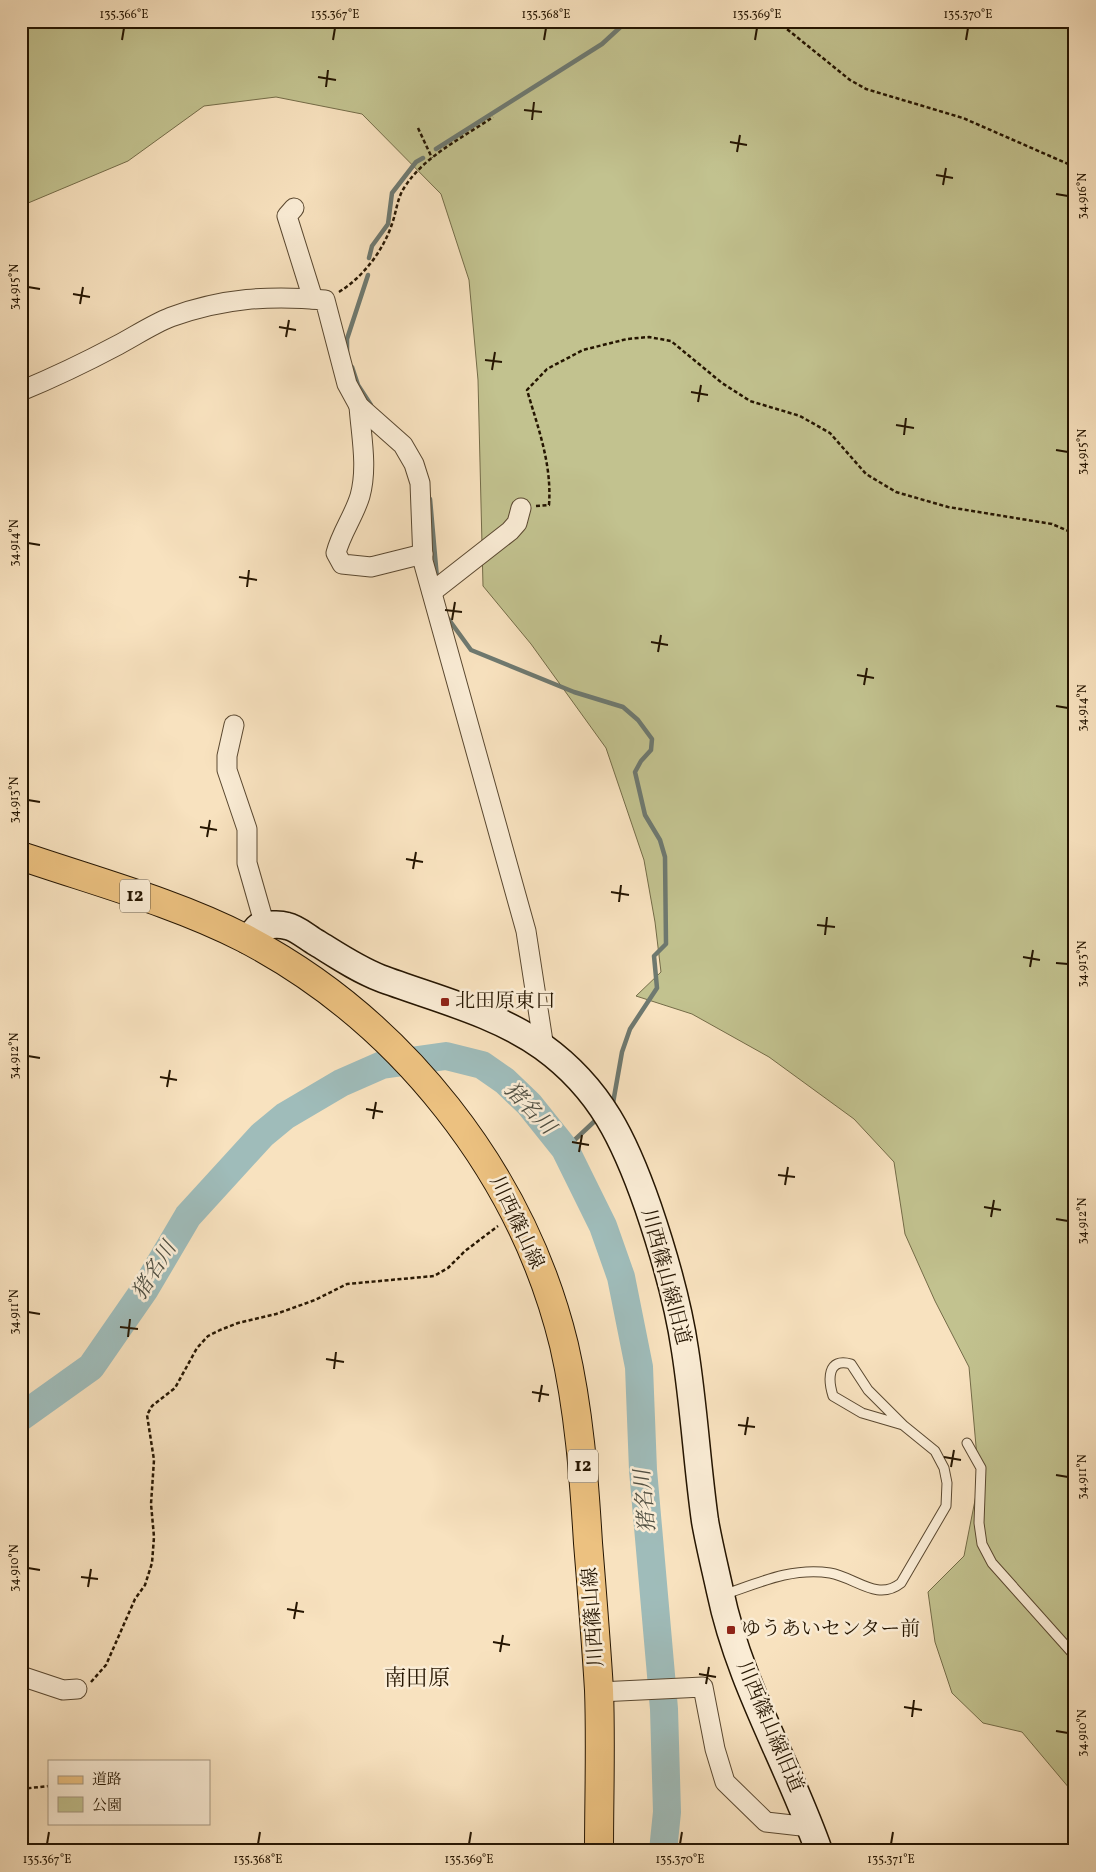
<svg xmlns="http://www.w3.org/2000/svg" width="1096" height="1872" viewBox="0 0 1096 1872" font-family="Vollkorn,'Noto Serif JP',serif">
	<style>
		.green { fill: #c2c28f; stroke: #746c48 }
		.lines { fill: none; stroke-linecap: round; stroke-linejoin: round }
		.stream { stroke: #6e7970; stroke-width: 4.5 }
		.river { stroke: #9fbcba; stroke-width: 28 }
		.lane-casing { stroke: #5a4830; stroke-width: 11 }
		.street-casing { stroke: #5a4830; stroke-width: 21 }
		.secondary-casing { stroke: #251501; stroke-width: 29 }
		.primary-casing { stroke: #251501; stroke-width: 30 }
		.path { stroke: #251501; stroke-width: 2.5; stroke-dasharray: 4 2.5; stroke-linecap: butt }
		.lane { stroke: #faecd5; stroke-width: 9 }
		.street { stroke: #faecd5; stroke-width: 19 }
		.secondary { stroke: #faecd5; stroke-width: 26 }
		.primary { stroke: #ecc180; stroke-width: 28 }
		.ticks { fill: none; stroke: #251501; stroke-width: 2 }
		.poi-dot { fill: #8f2418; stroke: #faecd5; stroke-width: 2 }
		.labels { text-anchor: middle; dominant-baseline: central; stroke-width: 5; stroke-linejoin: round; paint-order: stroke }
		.shield { fill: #faecd5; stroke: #655641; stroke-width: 1 }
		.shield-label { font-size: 19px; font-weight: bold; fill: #251501 }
		.poi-label { font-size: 20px; fill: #251501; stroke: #faecd5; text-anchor: start }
		.street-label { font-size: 20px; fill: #251501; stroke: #faecd5 }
		.water-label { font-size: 21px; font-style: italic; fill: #504f42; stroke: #faecd5 }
		.quarter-label { font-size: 22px; fill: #251501; stroke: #faecd5 }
		.neatline { fill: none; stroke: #251501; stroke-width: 2 }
		.ticks-label { font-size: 12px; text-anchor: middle; fill: #251501 }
	</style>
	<rect width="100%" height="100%" fill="#f8e2bf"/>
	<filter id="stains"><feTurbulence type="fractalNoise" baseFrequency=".004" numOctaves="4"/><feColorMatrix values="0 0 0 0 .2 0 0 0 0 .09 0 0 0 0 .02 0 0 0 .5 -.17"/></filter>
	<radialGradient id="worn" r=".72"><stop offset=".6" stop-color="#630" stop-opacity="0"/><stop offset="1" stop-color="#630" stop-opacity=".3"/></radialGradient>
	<!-- green -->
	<path class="green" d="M21 21H1075V1795L1022 1732 983 1723 952 1693 935 1642 928 1592 964 1556 979 1480 969 1367 935 1301 905 1234 894 1162 854 1119 769 1057 692 1014 636 996 661 972 655 922 644 860 606 748 531 644 483 586 478 380 469 280 441 194 362 114 276 97 204 106 128 161 21 206Z"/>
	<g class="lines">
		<!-- stream -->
		<g class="stream">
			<path d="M436 149 602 44 627 21"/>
			<path d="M369 258 372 246 388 224 392 193 416 162 423 158"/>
			<path d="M347 353V339L368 275"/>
			<path d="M352 367 358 385 371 405"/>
			<path d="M430 499 437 578"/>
			<path d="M447 617 471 650 574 692 623 707 638 720 652 739 651 750 641 761 635 772 645 815 660 840 665 857 666 944 654 956 657 988 630 1029 622 1052 613 1103 610 1106"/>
			<path d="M565 1149 598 1118"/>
		</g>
		<!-- river -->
		<path class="river" d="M21 1417 91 1367 145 1289 188 1216 262 1135 285 1116 341 1083 382 1065 446 1056 482 1065 505 1081 529 1104 565 1149 603 1226 621 1277 639 1367 643 1470 664 1709 667 1812 663 1851"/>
		<!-- lane casing -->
		<g class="lane-casing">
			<g id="lane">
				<path d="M967 1443 981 1468 979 1523 982 1544 992 1563 1075 1656"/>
				<path d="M723 1595C758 1583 792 1567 830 1573 855 1577 877 1602 901 1583L946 1506 947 1483 944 1468 935 1451 903 1425 868 1390 851 1364C827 1357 828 1380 833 1396L862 1413 903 1425"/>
			</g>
		</g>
		<!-- street casing -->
		<g class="street-casing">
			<g id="street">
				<path d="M294 208 287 216 313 299"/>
				<path d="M21 391C55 377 86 362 118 345 135 336 153 324 171 317 223 298 270 295 325 300L347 384 359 406 403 445 414 464 420 483 423 561 526 931 544 1048"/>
				<path d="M359 406C361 435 368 467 360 496 354 516 341 533 336 553L342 564 371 567 423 554"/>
				<path d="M432 592 510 531 517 523 521 508"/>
				<path d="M234 725 227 756V770L247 829V863L265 926"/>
				<path d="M21 1676 63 1690 77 1689"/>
				<path d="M599 1692 703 1687 715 1749 725 1782 766 1822 810 1827"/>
			</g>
		</g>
		<!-- secondary casing -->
		<g class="secondary-casing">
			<path id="secondary" d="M247 940 258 927C268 925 277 923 287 926 297 928 308 938 317 943 338 956 357 969 380 978 433 998 496 1013 543 1047 601 1089 625 1141 648 1207 664 1254 678 1302 685 1350 694 1407 697 1464 705 1521 709 1544 715 1568 720 1591 739 1683 788 1763 819 1851"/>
		</g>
		<!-- primary casing -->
		<g class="primary-casing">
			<path id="primary" d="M21 856C94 881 176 903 244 938 401 1020 522 1173 564 1345 579 1410 584 1477 588 1543 592 1592 596 1641 599 1690 601 1743 599 1797 599 1851"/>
		</g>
		<!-- path -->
		<g class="path">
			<path d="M777 21 850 80 866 89 963 118 1075 167"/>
			<path d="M418 128 432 158"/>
			<path d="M339 292C363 277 383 251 392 224 397 210 397 197 406 185 426 155 464 137 493 117"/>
			<path d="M536 506 549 505C552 464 538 428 527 390L547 369 583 350 627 339 649 337 671 341 722 383 750 401 800 416 830 433 866 474 896 492 948 507 1052 524 1075 534"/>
			<path d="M91 1682 106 1665 135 1599 145 1585 152 1563 154 1537 151 1504 154 1460 147 1415 152 1406 175 1388 197 1348 208 1336 220 1330 238 1323 276 1314 315 1300 347 1284 434 1276 448 1268 465 1251 498 1226"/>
			<path d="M21 1789 49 1786"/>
			<path d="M296 1849 298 1851"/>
		</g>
		<!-- lane -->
		<use href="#lane" class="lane"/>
		<!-- street -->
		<use href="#street" class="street"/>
		<!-- secondary -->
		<use href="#secondary" class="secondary"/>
		<!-- primary -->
		<use href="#primary" class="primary"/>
	</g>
	<!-- ticks -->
	<path class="ticks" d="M122 40 124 28M333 40 335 28M544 40 546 28M755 40 757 28M966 40 968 28M318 77 336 80M326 87 328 70M524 110 542 112M532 120 534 102M730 142 747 145M737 152 740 135M936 175 953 178M943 185 946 168M1056 194 1068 196M28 287 40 289M73 294 90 297M80 304 83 287M279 327 296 330M286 337 289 320M485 360 502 362M492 370 495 352M691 392 708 395M698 402 701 385M896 425 914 428M904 435 906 418M1056 450 1068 452M28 543 40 545M239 577 257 580M247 587 249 570M445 610 462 612M452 620 455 602M651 642 668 645M658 652 661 635M857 675 874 678M864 685 867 668M1056 706 1068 708M28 800 40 802M200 827 217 830M207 837 210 820M406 859 423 862M413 869 416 852M611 892 629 895M619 902 621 885M817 925 835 927M825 935 827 917M1023 957 1040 960M1056 963 1068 964M1030 967 1033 950M28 1056 40 1058M160 1077 177 1080M167 1087 170 1070M366 1109 383 1112M373 1119 376 1102M572 1142 589 1145M579 1152 582 1135M778 1175 795 1177M785 1185 788 1167M984 1207 1001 1210M991 1217 994 1200M1056 1219 1068 1221M28 1312 40 1314M120 1327 138 1329M128 1337 130 1319M326 1359 344 1362M334 1369 336 1352M532 1392 549 1395M539 1402 542 1385M738 1425 755 1427M745 1435 748 1417M944 1457 961 1460M951 1467 954 1450M1056 1475 1068 1477M28 1568 40 1570M81 1577 98 1579M88 1587 91 1569M287 1609 304 1612M294 1619 297 1602M493 1642 510 1645M500 1652 503 1635M699 1674 716 1677M706 1684 709 1667M904 1707 922 1710M912 1717 914 1700M1056 1731 1068 1733M47 1844 49 1832M258 1844 260 1832M469 1844 471 1832M680 1844 682 1832M891 1844 893 1832"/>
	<!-- markers -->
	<g class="poi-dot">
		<rect x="440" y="997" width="10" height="10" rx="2.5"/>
		<rect x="726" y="1625" width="10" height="10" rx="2.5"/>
	</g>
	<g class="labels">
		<!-- shield labels -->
		<g class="shield">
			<rect x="120" y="879.5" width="30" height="33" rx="4"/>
			<rect x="568" y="1449.5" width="30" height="33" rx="4"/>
		</g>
		<g class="shield-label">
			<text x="135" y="896">12</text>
			<text x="583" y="1466">12</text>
		</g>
		<!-- poi labels -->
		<g class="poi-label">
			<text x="455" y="1002">北田原東口</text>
			<text x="741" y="1630">ゆうあいセンター前</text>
		</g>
		<!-- street labels -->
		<g class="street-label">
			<text transform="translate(516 1223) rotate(65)">川西篠山線</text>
			<text transform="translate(665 1277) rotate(75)">川西篠山線旧道</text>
			<text transform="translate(594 1617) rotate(-94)">川西篠山線</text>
			<text transform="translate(769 1727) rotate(67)">川西篠山線旧道</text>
		</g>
		<!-- water labels -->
		<g class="water-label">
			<text transform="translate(529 1109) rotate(46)">猪名川</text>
			<text transform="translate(155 1271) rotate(-58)">猪名川</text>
			<text transform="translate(646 1501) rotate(-95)">猪名川</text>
		</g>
		<!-- quarter labels -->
		<g class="quarter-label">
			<text x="417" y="1679">南田原</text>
		</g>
	</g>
	<!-- margin -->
	<rect width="1096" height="1872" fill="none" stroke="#f8e2bf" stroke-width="55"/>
	<!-- legend -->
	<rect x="48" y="1760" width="162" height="65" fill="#faecd5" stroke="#a59680"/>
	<rect x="58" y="1776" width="25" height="8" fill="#ecc180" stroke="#a59680"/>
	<text x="92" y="1784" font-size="15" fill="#251501">道路</text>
	<rect x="58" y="1797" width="25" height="15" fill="#c2c28f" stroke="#a59680"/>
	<text x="92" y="1810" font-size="15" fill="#251501">公園</text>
	<rect x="28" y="28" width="1040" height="1816" class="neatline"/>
	<g class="ticks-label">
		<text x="124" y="18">135.366°E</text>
		<text x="335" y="18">135.367°E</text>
		<text x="546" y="18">135.368°E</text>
		<text x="757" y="18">135.369°E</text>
		<text x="968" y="18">135.370°E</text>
		<text transform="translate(1082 196) rotate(-90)" y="4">34.916°N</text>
		<text transform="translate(14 287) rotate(-90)" y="4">34.915°N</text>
		<text transform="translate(1082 452) rotate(-90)" y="4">34.915°N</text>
		<text transform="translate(14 543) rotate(-90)" y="4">34.914°N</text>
		<text transform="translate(1082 708) rotate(-90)" y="4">34.914°N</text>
		<text transform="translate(14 800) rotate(-90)" y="4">34.913°N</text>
		<text transform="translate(1082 964) rotate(-90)" y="4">34.913°N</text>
		<text transform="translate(14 1056) rotate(-90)" y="4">34.912°N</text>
		<text transform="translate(1082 1221) rotate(-90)" y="4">34.912°N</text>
		<text transform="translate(14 1312) rotate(-90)" y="4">34.911°N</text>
		<text transform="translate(1082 1477) rotate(-90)" y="4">34.911°N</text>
		<text transform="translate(14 1568) rotate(-90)" y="4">34.910°N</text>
		<text transform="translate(1082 1733) rotate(-90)" y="4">34.910°N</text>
		<text x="47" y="1863">135.367°E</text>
		<text x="258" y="1863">135.368°E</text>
		<text x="469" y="1863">135.369°E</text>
		<text x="680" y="1863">135.370°E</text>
		<text x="891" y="1863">135.371°E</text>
	</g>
	<rect width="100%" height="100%" filter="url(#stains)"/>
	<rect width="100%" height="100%" fill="url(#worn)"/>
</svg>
